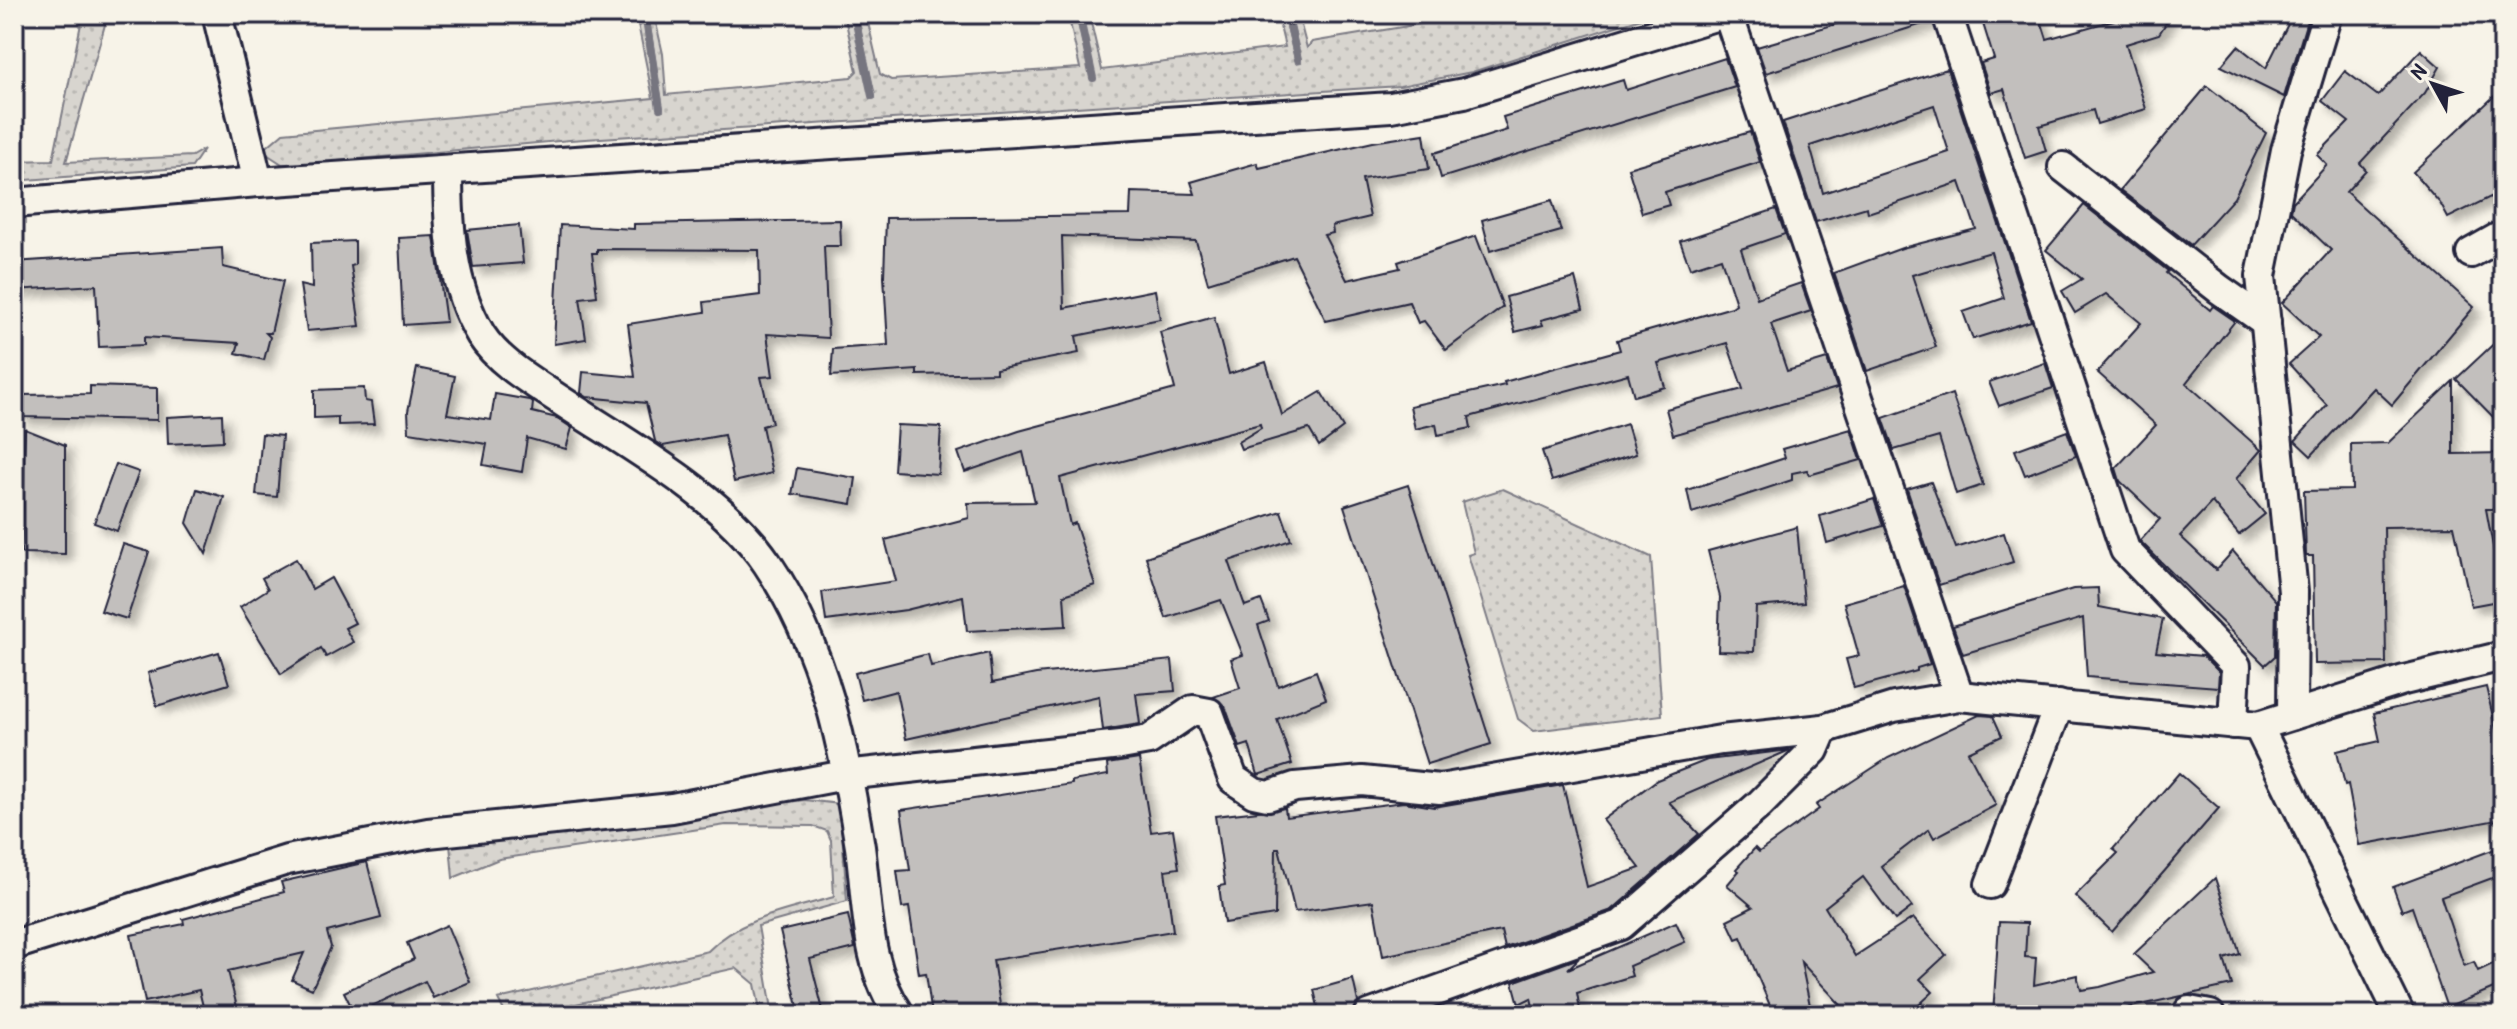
<svg xmlns="http://www.w3.org/2000/svg" width="2517" height="1029" viewBox="0 0 2517 1029" font-family="'Patrick Hand',sans-serif">
	<style>
		.grass { fill: url(#grass-dots); stroke: #7d7c85; stroke-width: 2 }
		.lines { fill: none; stroke-linecap: round; stroke-linejoin: round }
		.stream { stroke: #76747f; stroke-width: 8 }
		.building { fill: #c2bfbd; stroke: #22223b; stroke-width: 2; fill-rule: evenodd; filter: url(#shadow) }
		.minor-casing { stroke: #22223b; stroke-width: 34 }
		.minor { stroke: #f7f3e8; stroke-width: 28 }
	</style>
	<defs>
		<pattern id="grass-dots" width="8" height="8" patternUnits="userSpaceOnUse" patternTransform="scale(2)"><rect width="8" height="8" fill="#d8d5cf"/><path d="M2 2h.1M6 6h.1" fill="none" stroke="#b9b7b3" stroke-width="1.8" stroke-linecap="round"/></pattern>
		<filter id="shadow"><feDropShadow dx="7" dy="7" stdDeviation="4" flood-color="#0004"/></filter>
	</defs>
	<rect width="100%" height="100%" fill="#f7f3e8"/>
	<filter id="ink" filterUnits="userSpaceOnUse"><feTurbulence type="fractalNoise" baseFrequency=".0125" numOctaves="2"/><feDisplacementMap in="SourceGraphic" scale="16" xChannelSelector="R" yChannelSelector="G"/><feConvolveMatrix kernelMatrix="1 2 1 2 8 2 1 2 1" color-interpolation-filters="sRGB"/></filter>
	<g filter="url(#ink)">
		<!-- grass -->
		<g class="grass">
			<path d="M83 14H108L66 162 192 156 204 149 192 167 14 181V161L53 160Z"/>
			<path d="M636 14H643L660 111 663 110 648 14H654L663 54 666 95 851 77 857 71 844 14H853L871 99 875 98 857 14H866L880 74 891 80 1080 68 1068 14H1076L1091 79 1095 80 1081 14H1089L1102 70 1285 47 1277 14H1284L1296 63 1301 62 1290 14H1298L1307 48 1312 42 1480 14H1487L1489 24 1495 23 1493 14H1654L1472 72 1400 86 570 140 293 165 282 164 262 151 283 133 653 98Z"/>
			<path d="M1503 489 1651 557 1662 715 1534 731 1518 719 1468 555 1474 553 1462 502Z"/>
			<path d="M804 800 840 804 847 901 758 926 773 1015H761L755 984 736 968 527 1015H506L498 999 708 951C741 917 790 910 834 897L831 840 827 831 813 826 726 825 499 859 453 878 450 844Z"/>
		</g>
		<g class="lines">
			<!-- stream -->
			<g class="stream">
				<path d="M645 14 660 108"/>
				<path d="M854 14 872 96"/>
				<path d="M1079 14 1093 78"/>
				<path d="M1287 14 1298 59"/>
				<path d="M1489 14 1491 21"/>
			</g>
		</g>
		<!-- building -->
		<g class="building">
			<path d="M1870 14H1930L1932 21 1766 73 1757 47Z"/>
			<path d="M1980 14H2039L2047 39 2135 14H2172L2159 34 2126 44 2146 109 2097 124 2093 110 2039 126 2046 151 2025 158 2004 89 1991 93 1981 63 1994 59Z"/>
			<path d="M2293 14H2309L2284 97 2221 66 2238 46 2266 68Z"/>
			<path d="M2421 50 2440 67 2425 93 2360 163 2366 170 2346 192 2474 307 2392 405 2374 388 2311 456 2295 441 2327 405 2289 364 2319 337 2282 303 2331 250 2291 212 2293 202 2327 165 2317 155 2349 122 2322 101 2345 71 2378 96Z"/>
			<path d="M1725 58 1735 87 1441 178 1434 153 1507 130 1503 117 1623 80 1626 90Z"/>
			<path d="M1947 69 2031 321 1973 339 1963 312 2004 298 1991 252 1912 275 1936 347 1867 371 1834 273 1902 248 1976 229 1960 182 1868 213 1867 207 1816 222 1783 122ZM1934 105 1949 152 1823 193 1810 146Z"/>
			<path d="M2207 86 2266 133 2234 198 2191 245 2120 190Z"/>
			<path d="M2503 88V121L2493 131 2503 152V191L2448 218 2440 203 2413 172Z"/>
			<path d="M1750 132 1760 162 1665 192 1669 205 1642 213 1628 168Z"/>
			<path d="M1424 134 1429 169 1362 179 1370 217 1332 226 1333 233 1324 235 1347 280 1400 268 1398 262 1476 236 1503 307 1446 350 1424 321 1418 323 1409 302 1326 321 1294 256 1208 283 1196 241 1062 236 1064 308 1155 290 1160 319 1076 336 1079 353 996 369V373L917 375V370L831 376 833 349 888 345 884 276 886 218 1130 215 1131 192 1195 194 1191 182 1257 163 1259 168 1373 142Z"/>
			<path d="M1552 200 1561 231 1490 251 1482 220Z"/>
			<path d="M2084 205 2168 271 2166 273 2210 310 2213 306 2235 321 2186 383 2261 450 2236 479 2265 514 2239 535 2212 502 2180 536 2216 570 2233 551 2276 601 2275 656 2265 665 2140 541 2160 519 2120 481 2116 468 2156 425 2097 372 2141 323 2106 294 2075 313 2062 291 2082 279 2046 250Z"/>
			<path d="M1776 209 1785 234 1741 249 1757 298 1801 283 1811 311 1771 324 1787 371 1827 359 1837 388 1673 435 1666 409 1743 389 1727 343 1658 363 1665 387 1634 396 1628 374 1469 417 1471 428 1438 435 1436 424 1415 429 1410 406 1505 385 1504 382 1620 350 1617 340 1732 307 1736 304 1721 258 1690 268 1680 241Z"/>
			<path d="M840 220 841 246H824L828 338 767 334 773 376 761 377 772 423 762 426 772 473 734 482 724 435 663 446 655 441 646 403 587 397 581 393 583 372 635 377 628 324 705 312 704 302 760 295 759 250 597 249V253H592L597 296 580 298 586 339 554 344 560 225 634 229V224Z"/>
			<path d="M519 225 523 263 473 267 467 230Z"/>
			<path d="M434 236 446 322 403 325 399 238Z"/>
			<path d="M355 241V265L351 266 360 326 307 331 300 285 312 288 311 243Z"/>
			<path d="M222 248 223 267 283 281 271 333H266L270 337 264 360 236 353 239 343 144 337V345L99 347 96 285 14 290V262Z"/>
			<path d="M1575 278 1583 309 1541 320 1543 325 1515 332 1506 297Z"/>
			<path d="M1214 317 1229 374 1266 362 1282 415 1321 392 1343 428 1319 446 1309 429 1241 449 1238 442 1261 428 1260 424 1060 478 1070 525 1075 523 1095 585 1064 595 1066 626 967 631 963 596 906 610 826 621 822 592 896 581 885 540 969 518 968 503 1035 502 1023 452 965 472 958 452 1019 431 1175 389 1160 332Z"/>
			<path d="M2503 335V427L2456 379Z"/>
			<path d="M2045 363 2053 388 1999 406 1989 382Z"/>
			<path d="M417 368 455 376 447 414 491 420 495 394 529 400 533 403 532 412 557 418 572 428 566 449 527 438 522 472 483 465 487 444 409 432 408 411Z"/>
			<path d="M2453 381V454L2503 453V509H2486L2503 600 2471 606 2454 526 2384 527 2386 663 2315 664 2313 556H2306L2304 491 2352 490 2351 444 2388 443Z"/>
			<path d="M90 386 157 388V420L21 417V395L90 394Z"/>
			<path d="M364 388 365 401 371 402 374 424 338 425V417L314 418V390Z"/>
			<path d="M1952 394 1983 485 1956 494 1939 437 1894 450 1883 418Z"/>
			<path d="M222 414 223 441 168 444 167 417Z"/>
			<path d="M1627 424 1636 454 1552 481 1542 451Z"/>
			<path d="M897 425 941 427 938 474 894 471Z"/>
			<path d="M25 429 65 445V554L21 553Z"/>
			<path d="M1851 429 1861 460 1809 475 1807 470 1792 473V480L1692 513 1687 490 1785 458 1782 449Z"/>
			<path d="M2067 431 2076 456 2025 475 2015 450Z"/>
			<path d="M262 434 282 436 277 497 256 495Z"/>
			<path d="M116 464 139 472 117 531 94 523Z"/>
			<path d="M797 468 856 478 852 504 792 494Z"/>
			<path d="M1931 482 1956 548 2004 533 2013 562 1939 585 1907 489Z"/>
			<path d="M1408 485 1491 744 1427 764 1344 506Z"/>
			<path d="M197 489 224 497 206 554 187 523Z"/>
			<path d="M1874 499 1883 526 1827 543 1820 516Z"/>
			<path d="M1281 511 1291 540 1229 561 1245 606 1261 600 1269 621 1258 625 1278 686 1316 671 1326 699 1277 719 1292 764 1258 775 1249 744 1240 747 1225 706 1213 697 1240 688 1231 659 1243 655 1221 600 1166 618 1146 557Z"/>
			<path d="M1797 527 1804 603 1756 607 1754 652 1718 651 1720 597 1708 551Z"/>
			<path d="M123 544 149 552 127 619 101 611Z"/>
			<path d="M296 559 312 589 331 578 355 623 345 628 353 642 326 657 321 648 281 674 240 607 268 589 262 578Z"/>
			<path d="M1904 586 1930 664 1917 668V671L1854 688 1846 659 1859 656 1844 603Z"/>
			<path d="M2098 588 2099 607 2163 619 2156 652 2203 656 2219 672 2218 687 2087 677 2083 618 1963 654 1953 626 2073 589Z"/>
			<path d="M219 652 229 684 157 706 148 673Z"/>
			<path d="M989 653 992 683 1036 674 1172 660 1175 691 1136 694 1140 724 1103 730 1099 696 906 739 896 691 862 700 855 673 928 654 931 666Z"/>
			<path d="M2486 687 2503 759V819L2359 845 2348 784 2345 785 2337 751 2380 741 2374 713Z"/>
			<path d="M1979 715 1993 716 2002 736 1968 752 1996 805 1934 838 1929 829 1881 866 1912 907 1895 920 1863 877 1825 907 1855 956 1913 918 1946 955 1920 979 1933 992 1908 1015H1850L1801 962 1812 1015H1774L1741 937 1736 939 1727 920 1753 907 1727 885 1739 871 1736 869 1755 848 1759 852 1819 809 1816 805 1888 758Z"/>
			<path d="M1790 750 1669 802 1699 834 1612 910 1505 948 1501 931 1383 956 1373 901 1295 912 1279 848H1276L1275 915 1224 923 1219 886 1225 885 1215 816 1285 808 1286 817 1404 802 1434 807 1563 785 1587 887 1640 868 1603 820 1657 780 1707 760Z"/>
			<path d="M1139 759 1151 832 1173 829 1179 868 1165 870 1173 931 993 960 1001 1011 932 1015 926 973 919 974 909 907 902 908 897 871 910 870 901 810 1072 784V781L1108 775 1107 764Z"/>
			<path d="M2179 773 2219 808 2112 932 2075 896 2118 853 2113 849Z"/>
			<path d="M2503 846V874L2441 897 2464 966 2474 962 2478 971 2503 959V984L2447 1008 2412 907 2402 911 2393 887Z"/>
			<path d="M367 862 381 918 327 932 331 947 312 989 292 980 304 953 228 971 239 1015H205L199 990 145 1002 131 935 184 924 183 919 284 892 281 882Z"/>
			<path d="M2215 878 2240 954 2224 959 2232 985 2127 1008 2128 1011 2111 1015H1993L1999 922 2027 923 2025 957 2036 958 2034 985 2077 975 2081 990 2100 987 2153 972 2134 954Z"/>
			<path d="M848 915 855 948 810 959 823 1010 800 1015 780 931Z"/>
			<path d="M1676 922 1685 942 1629 966 1632 976 1577 993 1581 1015H1535L1531 998 1519 1004 1513 982 1579 958 1568 969Z"/>
			<path d="M447 925 470 982 433 998 425 981 355 1014 344 992 414 959 407 943Z"/>
			<path d="M1353 979 1358 1002 1352 1015H1320L1314 990Z"/>
		</g>
		<g class="lines">
			<!-- minor casing -->
			<g class="minor-casing">
				<g id="minor">
					<path d="M217 14 258 182"/>
					<path d="M1728 14 1959 696"/>
					<path d="M1947 14 2125 550 2236 666 2233 724"/>
					<path d="M2063 167 2219 289 2266 322"/>
					<path d="M448 171C448 227 451 285 481 335 499 363 533 382 560 400 629 446 720 494 767 563 825 649 844 747 860 847 868 905 865 966 900 1015"/>
					<path d="M14 203 258 182 1391 107 1464 93 1721 14"/>
					<path d="M2471 253 2503 235"/>
					<path d="M2292 715 2293 592 2261 276 2286 150 2327 14"/>
					<path d="M2258 726 2400 1015"/>
					<path d="M1990 884 2059 705"/>
					<path d="M14 945 287 860 428 833 672 808 845 775 1121 745 1149 740 1193 710 1209 713 1233 779 1254 793 1268 796 1295 787 1362 781 1440 789 1721 740 1823 729 1894 707 1959 696 2258 726 2404 680 2503 656"/>
					<path d="M2189 1011 2210 1015"/>
					<path d="M1369 1015 1621 925 1759 805 1814 750 1823 729"/>
				</g>
			</g>
			<!-- minor -->
			<use href="#minor" class="minor"/>
		</g>
	</g>
	<!-- margin -->
	<rect width="2517" height="1029" fill="none" stroke="#f7f3e8" stroke-width="48"/>
	<rect x="24" y="24" width="2469" height="981" fill="none" stroke="#22223b" stroke-width="3" filter="url(#ink)"/>
	<!-- north arrow -->
	<g transform="translate(2433 84) rotate(310)" stroke="#f7f3e8" stroke-width="6" paint-order="stroke">
	<path d="M0-6L14 30L0 20L-14 30Z" fill="#22223b"/>
	<text y="-12" font-size="22" font-weight="bold" text-anchor="middle" fill="#22223b">N</text>
	</g>
</svg>
